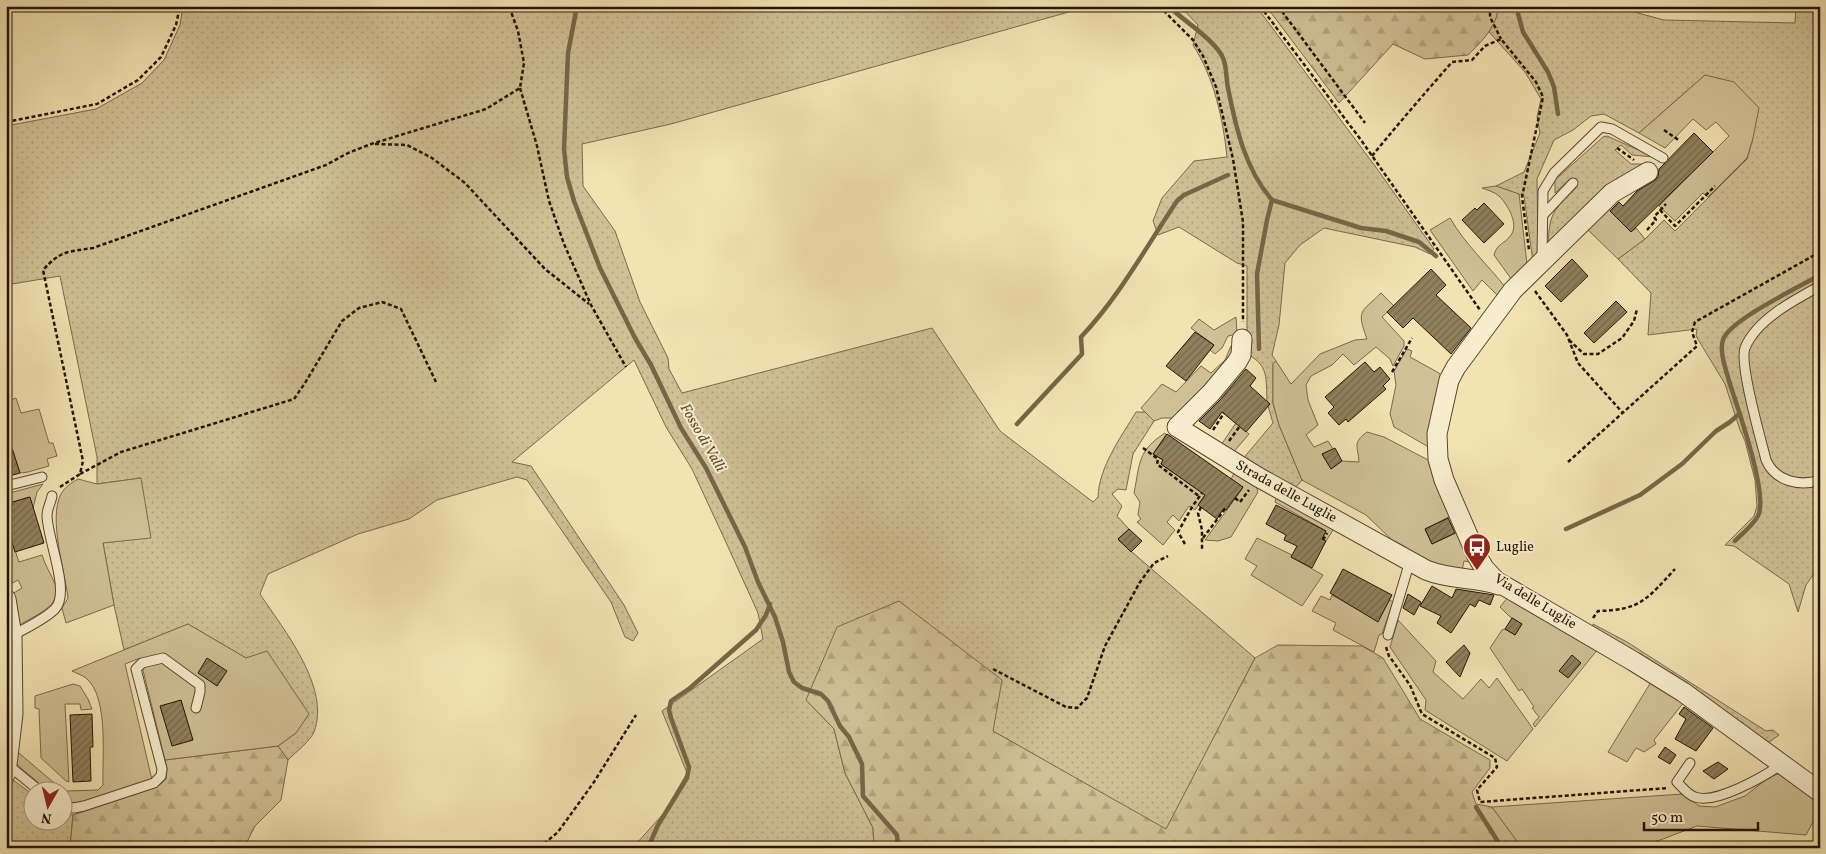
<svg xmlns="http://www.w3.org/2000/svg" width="1826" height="854" viewBox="0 0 1826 854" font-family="Vollkorn,serif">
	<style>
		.grass { fill: url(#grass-dots); stroke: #7a6a4a }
		.forest { fill: url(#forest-firs); stroke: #7a6a4a }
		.green { fill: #d0c095; stroke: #7a6a4a }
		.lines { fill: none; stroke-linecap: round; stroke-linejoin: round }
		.stream { stroke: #766647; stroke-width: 4.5 }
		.building { fill: url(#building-hatch); stroke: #241400 }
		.service-casing { stroke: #58482d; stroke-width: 11 }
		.minor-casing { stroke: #58482d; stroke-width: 21 }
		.path { stroke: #241400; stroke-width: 2.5; stroke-dasharray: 4 2.5; stroke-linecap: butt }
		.service { stroke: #f7edce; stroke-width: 9 }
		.minor { stroke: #f7edce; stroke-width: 19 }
		.labels { text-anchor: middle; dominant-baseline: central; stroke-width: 4; stroke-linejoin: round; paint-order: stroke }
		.street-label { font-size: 14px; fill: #241400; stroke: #f7edce }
		.poi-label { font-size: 14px; fill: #241400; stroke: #f7edce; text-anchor: start }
		.water-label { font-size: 15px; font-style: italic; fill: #5b4b2f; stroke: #f7edce }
	</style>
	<defs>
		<pattern id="grass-dots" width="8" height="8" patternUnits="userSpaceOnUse" patternTransform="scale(1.25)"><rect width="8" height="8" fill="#d0c095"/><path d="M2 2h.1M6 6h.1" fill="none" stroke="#b2a47f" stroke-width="1.8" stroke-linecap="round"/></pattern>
		<pattern id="forest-firs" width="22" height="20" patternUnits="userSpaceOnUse" patternTransform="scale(1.25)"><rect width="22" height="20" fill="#d0c095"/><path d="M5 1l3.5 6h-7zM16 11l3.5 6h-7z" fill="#b2a47f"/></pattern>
		<pattern id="building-hatch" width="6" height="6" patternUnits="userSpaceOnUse" patternTransform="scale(1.25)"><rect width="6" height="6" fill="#90805d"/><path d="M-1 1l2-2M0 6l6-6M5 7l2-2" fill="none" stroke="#75684a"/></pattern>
	</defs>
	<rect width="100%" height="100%" fill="#f3e3b3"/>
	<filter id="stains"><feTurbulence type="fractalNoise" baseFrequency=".004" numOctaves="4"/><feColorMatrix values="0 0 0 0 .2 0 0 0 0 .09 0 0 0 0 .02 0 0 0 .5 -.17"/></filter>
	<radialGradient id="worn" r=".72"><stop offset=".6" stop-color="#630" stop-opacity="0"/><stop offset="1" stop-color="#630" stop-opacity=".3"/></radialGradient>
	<!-- grass -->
	<g class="grass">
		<path d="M183 6H1090L671 124 582 144 583 186 615 231 640 302 668 358 669 369 682 393 932 328 1000 431 1093 502 1098 497C1099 467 1121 437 1136 412H1145L1154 421 1133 454 1126 490 1118 489 1112 494 1122 506 1117 516 1129 529 1118 540 1255 658 1166 830 993 731 806 700 834 729 845 773 873 828 874 848H635L636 844 664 813 687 773 662 711 763 639 758 613 724 538 692 469 666 427 634 360 512 462 531 466 624 605 638 633 633 641 625 637 611 602 527 480 517 477 437 500 409 519 358 534 268 574 260 594C283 629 331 687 314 732 311 740 295 753 288 760L278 746 296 733 246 658 188 624 124 650 114 605 103 543 141 478 97 484V457L60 276 6 285V126L96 109 142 83 164 60 180 25Z"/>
		<path d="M1180 6H1256L1375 166 1434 249 1430 254 1415 247 1324 228 1300 245 1285 263 1279 325 1272 355 1276 361 1273 364V403L1279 425 1302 480 1296 487 1242 460 1273 423 1268 406 1270 404 1267 401C1266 379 1269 365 1247 354V266L1237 263 1179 227 1158 235 1153 221 1162 198 1194 161 1227 157C1223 119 1214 77 1193 45L1198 25Z"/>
		<path d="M1498 6H1612L1664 20 1795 23 1796 6H1820V565L1806 585 1798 612 1789 584 1734 546 1725 545 1754 516 1757 506 1755 480 1745 441 1740 430 1725 384 1696 336 1697 329 1648 335 1651 293 1618 259 1645 239 1664 220 1675 231 1747 159 1753 138 1705 75 1639 133 1604 114 1591 116 1573 130 1554 140 1537 179 1538 257 1533 262 1524 196 1496 186 1524 172 1540 133 1537 117 1541 99 1525 72 1489 32 1498 12Z"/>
		<path d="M1607 136 1654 157 1632 155 1621 145 1615 150 1631 164H1648L1548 248C1549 215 1552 210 1576 188L1570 179 1555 193V180L1603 137Z"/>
		<path d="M1593 624 1627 642 1766 731 1773 730 1779 735 1768 743H1763L1593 630Z"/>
		<path d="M13 780 32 794V822H62L63 812 73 815 70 848H6V805Z"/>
	</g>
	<!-- forest -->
	<g class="forest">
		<path d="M1266 6H1498C1498 26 1481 42 1468 55L1425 59 1393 44 1339 103Z"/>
		<path d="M899 601 1002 680 993 731 1166 829 1255 658 1278 645 1362 646 1383 658 1420 719 1490 760V768L1472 792 1476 804 1492 807 1522 848H874L873 828 845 773 834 729 806 700 837 627Z"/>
		<path d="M278 746 288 760 281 800 255 826 244 848H70L73 815 157 787 166 779 167 769 165 760Z"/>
	</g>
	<!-- green -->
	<g class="green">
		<path d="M1705 75 1734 82 1759 108 1753 138 1747 158 1708 197 1703 193 1675 221 1659 206 1729 136 1716 122 1706 130 1693 119 1665 148 1639 133Z"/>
		<path d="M1496 186 1519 194 1527 264 1512 280 1494 255C1497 243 1505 244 1511 235 1519 224 1508 205 1499 196 1495 192 1487 190 1482 188Z"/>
		<path d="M1608 208 1631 232 1636 228 1645 239 1618 259 1588 230Z"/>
		<path d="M1450 218C1465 244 1487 264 1506 288L1500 298 1482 280 1473 291 1430 230Z"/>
		<path d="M1381 293 1394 306 1382 317 1404 341V346L1393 366 1390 359 1376 347 1354 365 1343 354 1332 365 1311 376 1306 385 1308 400 1318 425 1306 435 1314 447 1328 441 1333 449 1322 454 1331 469 1342 461 1359 462C1358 446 1352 443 1367 432L1384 437 1432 462 1450 511 1449 517 1425 529 1432 544 1456 533 1461 537 1471 562 1464 561 1462 571H1453L1421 558 1404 546 1392 540 1366 515 1302 480 1279 425 1273 403V364L1276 361 1291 384 1320 354 1355 340 1367 339C1356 309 1361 313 1381 293Z"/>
		<path d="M1236 317 1237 334 1228 336 1222 348 1215 354 1210 350 1214 345 1191 328 1199 319 1214 330Z"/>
		<path d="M1231 346H1236L1234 354 1177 418H1162L1154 421 1141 408 1162 384 1176 392 1201 366 1211 373 1225 360Z"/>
		<path d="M1407 349 1412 351 1410 357 1439 373 1444 381 1432 449 1394 427 1390 414 1396 385 1394 371Z"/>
		<path d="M16 398 21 413 39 409 49 443H53L57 456 47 459 49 466 28 472 20 473 6 429V402Z"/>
		<path d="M1236 423 1249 434 1231 455 1219 448Z"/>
		<path d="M1165 433 1166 435 1153 454 1163 460 1161 464 1205 495 1195 510 1189 506 1179 521 1173 515 1167 522 1175 530 1163 545 1137 522 1141 519 1138 515 1140 502 1134 493C1140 464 1137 451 1165 433Z"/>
		<path d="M1235 472 1256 486 1258 492 1231 537 1218 541 1205 540 1243 488 1231 479Z"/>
		<path d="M141 478 151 538 103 543 114 605 66 623 62 608 68 598C65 572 48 518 61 494 65 487 71 483 78 479L97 484Z"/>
		<path d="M43 484 37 492 33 508 29 497 6 504V494Z"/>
		<path d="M1277 496 1335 527 1326 541 1322 539 1326 531 1275 502Z"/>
		<path d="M6 523 19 562 42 555C45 565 51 574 55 584 64 606 33 616 18 626L12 594 22 588 18 580 9 585 6 578Z"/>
		<path d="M1257 538 1292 555 1291 557 1323 575 1302 606 1251 575 1257 566 1245 559Z"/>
		<path d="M1332 595 1378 621 1389 600 1393 602 1382 634 1379 635 1374 652 1333 630 1336 623 1312 611 1321 596 1330 600Z"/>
		<path d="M1508 597 1598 649 1535 727 1533 724 1539 717 1532 708 1534 707 1522 689 1519 691 1490 648 1502 630 1505 629 1515 635 1522 624 1509 616 1500 607Z"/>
		<path d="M1398 620 1436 661 1433 672 1463 699 1481 679 1489 688 1497 678 1533 729 1507 761 1425 710 1426 700 1390 647Z"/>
		<path d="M188 624 246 658 267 651 309 714 296 733 278 746 165 760 140 658 125 664 152 780 84 803H74L63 801 62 792 48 791 15 763 16 754 19 753 60 788 67 791 98 790 103 785C102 757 109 697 86 678 82 675 76 673 72 671Z"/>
		<path d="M1651 682 1684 702 1654 740 1656 744 1644 752 1636 748 1627 762 1608 752Z"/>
		<path d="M73 684 80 686 88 699 92 709 81 710 80 704H65L69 782 66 781 41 758 39 709 35 708V696Z"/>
		<path d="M1782 772 1820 800V809L1806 835 1697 826 1639 848H1522L1492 807 1683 794 1699 806 1715 807 1745 796 1768 778Z"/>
	</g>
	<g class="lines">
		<!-- stream -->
		<g class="stream">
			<path d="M577 6 568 53 564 149 567 177 574 201 600 268 635 338 651 365 681 428 706 468 745 547 758 582 775 617 783 642 789 672 794 682 802 688 821 694 828 701 840 726 849 737 862 764 863 796 897 835 898 848"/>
			<path d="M1168 6C1183 20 1216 41 1223 58 1227 67 1226 79 1228 88 1236 128 1245 169 1272 200L1267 220 1257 274 1259 349"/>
			<path d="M1516 6 1523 32 1548 72 1554 87 1558 114"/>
			<path d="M1272 200 1361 228 1386 231 1419 242 1436 256"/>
			<path d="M1017 424 1082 354 1081 337C1119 297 1146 247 1177 201L1184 195 1228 175"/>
			<path d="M1566 529 1640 495 1682 464 1716 431 1730 422 1739 414"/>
			<path d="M1735 541C1742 534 1753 525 1758 516 1769 495 1737 406 1729 381 1726 370 1719 351 1723 340 1728 321 1801 286 1820 275"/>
			<path d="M1476 807 1502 848"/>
			<path d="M648 848 658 825 687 778 689 767 671 718 669 710 671 701 690 688 756 630 766 615 770 604"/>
		</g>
	</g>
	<!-- building -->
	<g class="building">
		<path d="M1694 133 1713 152 1631 232 1610 211 1619 202 1623 206 1637 191 1654 181 1658 177 1659 169Z"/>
		<path d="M1484 203 1504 224 1484 243 1462 220 1475 208 1477 210Z"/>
		<path d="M1572 259 1588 276 1561 302 1545 286Z"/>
		<path d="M1431 269 1446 285 1436 295 1471 328 1451 354 1413 318 1403 328 1387 312Z"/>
		<path d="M1616 301 1627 312 1594 343 1584 333Z"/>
		<path d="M1195 332 1214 345 1186 381 1166 366Z"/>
		<path d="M1365 362 1374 372 1380 367 1390 379 1383 386 1386 389 1348 422 1346 419 1339 425 1328 413 1334 407 1325 397Z"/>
		<path d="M1246 369 1256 378 1250 386 1270 404 1246 432 1222 412 1210 429 1199 421 1220 400Z"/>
		<path d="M1167 434 1243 487 1226 510 1224 508 1217 519 1198 505 1205 495 1161 464 1163 460 1153 454Z"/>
		<path d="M6 439H9L20 473 6 477Z"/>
		<path d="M1335 448 1342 461 1331 469 1322 454Z"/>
		<path d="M30 497 44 543 15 552 6 523V504Z"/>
		<path d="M1276 505 1326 531 1322 539 1326 541 1312 568 1291 557 1297 546 1284 540 1286 535 1266 524Z"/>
		<path d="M1448 518 1455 533 1432 544 1425 529Z"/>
		<path d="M1129 529 1142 541 1131 552 1118 539Z"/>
		<path d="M1343 569 1392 595 1378 622 1330 593Z"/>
		<path d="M1432 586 1452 598 1456 589 1494 595 1490 605 1479 600 1475 607 1470 604 1451 633 1437 623 1441 616 1420 606Z"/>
		<path d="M1408 594 1421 602 1414 615 1403 608Z"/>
		<path d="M1512 618 1522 624 1515 635 1505 629Z"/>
		<path d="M1464 645 1470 653 1460 677 1446 662Z"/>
		<path d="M1572 655 1581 663 1568 678 1559 671Z"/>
		<path d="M207 658 227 671 217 686 198 673Z"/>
		<path d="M181 700 193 740 172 746 160 706Z"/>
		<path d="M1684 707 1713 728 1696 751 1675 739 1686 719 1679 714Z"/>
		<path d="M92 714 93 747H90L91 781 73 782 70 715Z"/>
		<path d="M1665 747 1676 755 1670 764 1658 757Z"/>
		<path d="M1718 762 1728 769 1714 779 1703 771Z"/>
	</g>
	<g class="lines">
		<!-- service casing -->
		<g class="service-casing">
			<g id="service">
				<path d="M1543 215 1573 183"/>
				<path d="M1542 258 1543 191 1554 173 1601 127 1612 129 1663 158"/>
				<path d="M1820 286C1794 300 1756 320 1745 348 1739 364 1761 440 1766 460 1775 481 1799 487 1820 480"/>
				<path d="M6 486 42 477"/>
				<path d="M1388 635 1410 561"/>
				<path d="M12 636C25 628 44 620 55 609 71 592 47 539 47 515 47 509 51 502 52 496"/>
				<path d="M1690 763 1677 782C1682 787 1688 795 1695 797 1715 805 1765 776 1782 764"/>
				<path d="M8 765 41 792"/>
				<path d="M62 806 74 808 84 806 154 783 161 776 162 769 136 669 142 663 163 658 200 685V692L196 708"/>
			</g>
		</g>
		<!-- minor casing -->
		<g class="minor-casing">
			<g id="minor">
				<path d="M1648 172 1612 193 1513 290 1456 367 1449 380 1437 434 1438 459 1444 480 1476 554 1484 568 1496 581 1633 661 1683 692 1820 792"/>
				<path d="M1242 339 1241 355 1237 362 1211 393 1177 427 1258 477 1426 570C1450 580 1475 577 1499 585"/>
				<path d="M6 599 12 636 13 714 6 773"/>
			</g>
		</g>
		<!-- path -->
		<g class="path">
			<path d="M1159 6 1193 40 1203 56 1216 87 1233 159 1243 222V322"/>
			<path d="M1260 6 1361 140 1480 310"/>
			<path d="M1278 6 1365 123"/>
			<path d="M1490 6V17L1501 39"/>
			<path d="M520 88 537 146 549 201 564 244 591 305 626 367"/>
			<path d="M6 122 97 104 138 80 161 57 176 25 180 6"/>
			<path d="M1664 130 1680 141"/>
			<path d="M375 144 407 145 432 158 465 183 545 269 589 304"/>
			<path d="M1617 148 1634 160"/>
			<path d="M1372 156C1398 124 1425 93 1452 62L1472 60 1485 46 1501 39 1536 82 1543 97 1522 197 1529 250"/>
			<path d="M1660 210 1675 226 1715 186"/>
			<path d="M1647 230 1656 220 1654 217 1666 204"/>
			<path d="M1535 291 1567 335 1578 363 1622 412"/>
			<path d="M1569 340 1584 354H1598L1622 338 1634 321 1637 309"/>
			<path d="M1392 372 1412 338"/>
			<path d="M1213 430 1224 413"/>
			<path d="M1229 441 1240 426"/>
			<path d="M1143 448 1158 459 1157 464 1200 497"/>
			<path d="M1568 462 1697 346 1692 332 1695 322 1820 252"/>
			<path d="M80 474 121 452 294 399 305 383 342 321 359 308 382 302 401 309 436 382"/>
			<path d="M60 487 80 474 83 461 43 270C61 250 68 252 93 248L326 165 348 153 371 144 486 109 520 88 524 63 518 31 509 6"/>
			<path d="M1235 498 1240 502 1249 490"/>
			<path d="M1201 507 1198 513 1202 530V549"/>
			<path d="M1203 538 1225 509"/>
			<path d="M1323 540 1327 533"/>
			<path d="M1185 544 1178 532 1192 507 1202 493"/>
			<path d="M1593 618 1598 611C1641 610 1647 599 1675 569"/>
			<path d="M1386 647 1389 656 1410 685 1422 714 1495 758 1497 767 1477 790 1480 802 1668 788"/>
			<path d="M993 669 1066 707 1077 708 1087 698 1105 646 1140 582 1154 563 1168 556"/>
			<path d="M539 848 558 832 594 782 636 715"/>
		</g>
		<!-- service -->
		<use href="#service" class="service"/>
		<!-- minor -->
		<use href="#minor" class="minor"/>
	</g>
	<!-- icons -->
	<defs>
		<g id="bus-pin" transform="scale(1.4375)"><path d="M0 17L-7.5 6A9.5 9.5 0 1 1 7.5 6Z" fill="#8f2418" stroke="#f7edce"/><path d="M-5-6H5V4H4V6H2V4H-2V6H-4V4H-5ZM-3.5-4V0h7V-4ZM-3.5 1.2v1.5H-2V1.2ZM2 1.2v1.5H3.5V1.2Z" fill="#fff"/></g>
	</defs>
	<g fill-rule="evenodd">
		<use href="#bus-pin" x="1477" y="547"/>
	</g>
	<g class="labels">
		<!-- street labels -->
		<g class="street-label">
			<text transform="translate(1286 492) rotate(29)">Strada delle Luglie</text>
			<text transform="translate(1535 602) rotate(31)">Via delle Luglie</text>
		</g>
		<!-- poi labels -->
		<g class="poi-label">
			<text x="1496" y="547">Luglie</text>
		</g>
		<!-- water labels -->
		<g class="water-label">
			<text transform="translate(702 438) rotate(60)">Fosso di Valli</text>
		</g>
	</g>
	<!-- margin -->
	<rect width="1826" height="854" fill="none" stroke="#f3e3b3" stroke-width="25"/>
	<rect x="8" y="8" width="1811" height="839" fill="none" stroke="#241400" stroke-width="2.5"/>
	<rect x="12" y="12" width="1801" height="829" fill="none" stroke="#241400"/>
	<!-- north arrow -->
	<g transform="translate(48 806) rotate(188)"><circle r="24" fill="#f7edce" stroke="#a3967c"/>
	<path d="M0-4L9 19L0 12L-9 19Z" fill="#8f2418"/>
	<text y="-8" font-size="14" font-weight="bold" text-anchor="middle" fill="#241400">N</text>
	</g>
	<!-- scale -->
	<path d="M1644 822v8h114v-8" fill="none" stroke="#241400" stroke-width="2.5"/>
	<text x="1651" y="822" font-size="15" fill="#241400" stroke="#f7edce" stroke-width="4" paint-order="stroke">50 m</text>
	<rect width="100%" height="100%" filter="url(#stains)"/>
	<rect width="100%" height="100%" fill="url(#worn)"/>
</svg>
